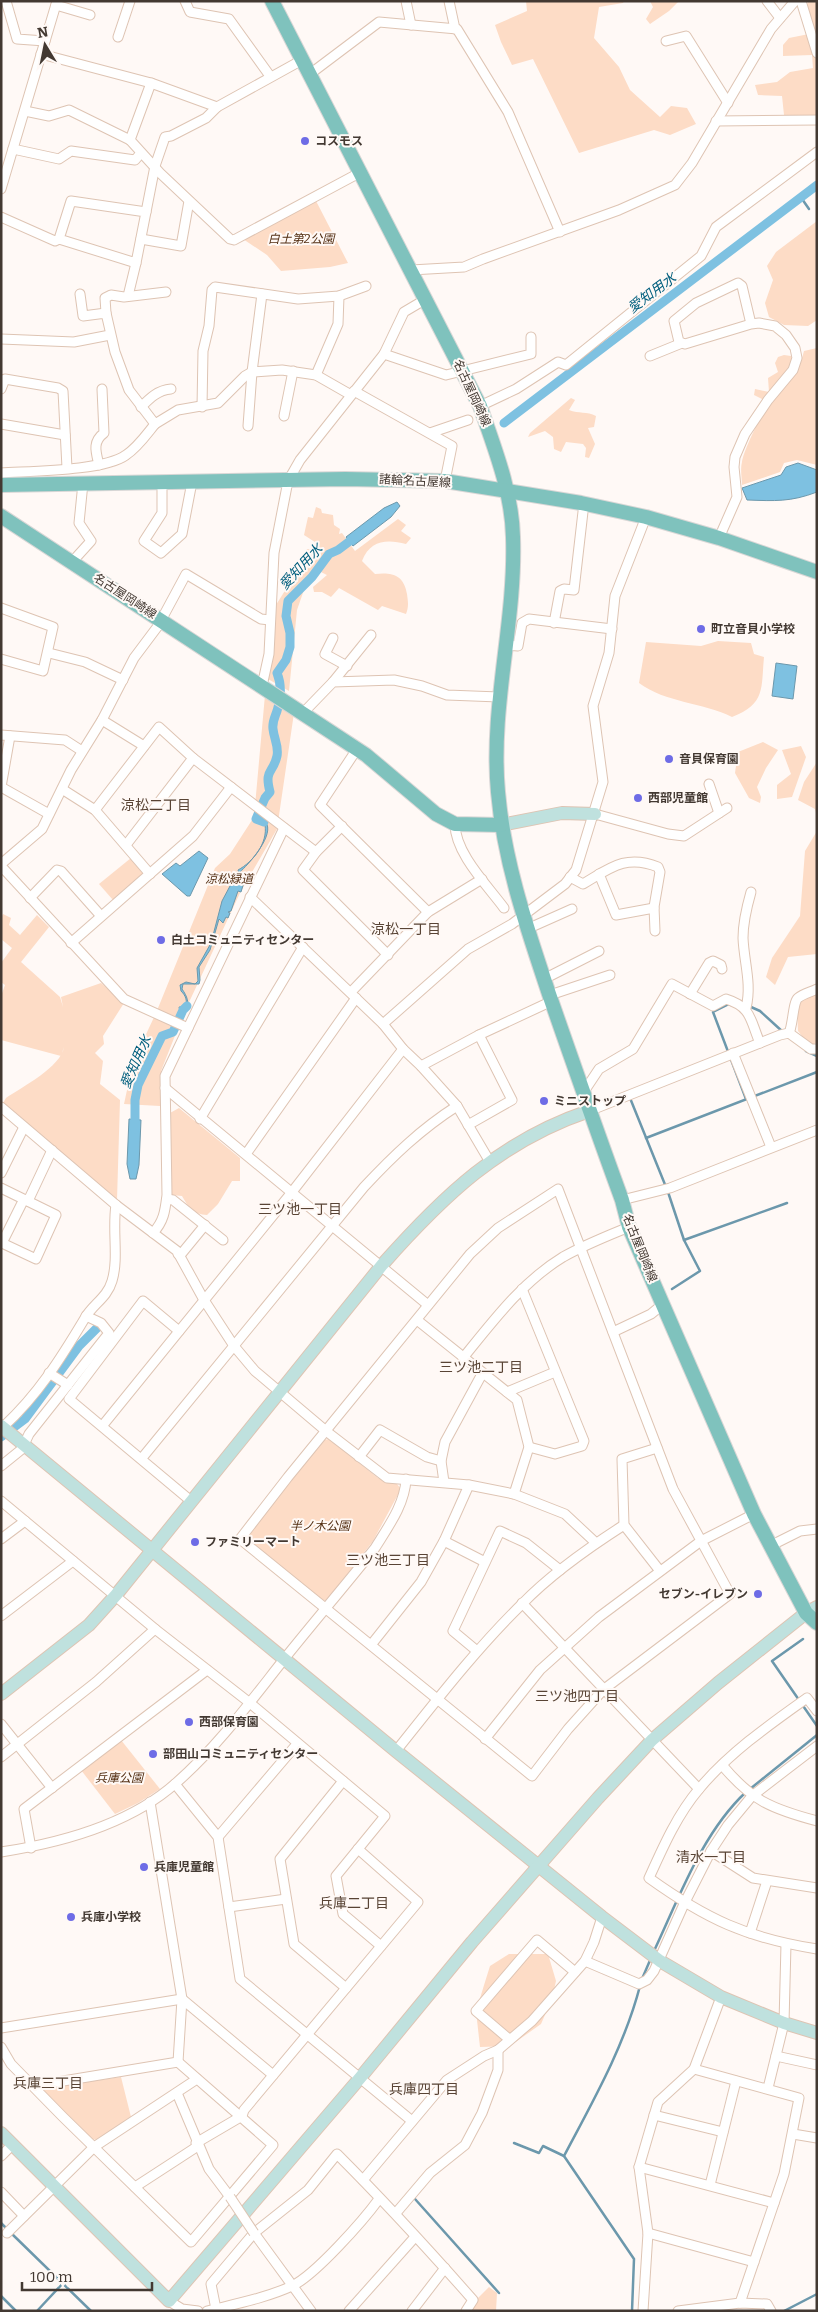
<svg xmlns="http://www.w3.org/2000/svg" width="818" height="2312" viewBox="0 0 818 2312" font-family="Bitter,'Noto Sans JP',serif">
	<style>
		.green { fill: #fddcc6 }
		.water { fill: #7ec1e1; stroke: #6c98ac }
		.lines { fill: none; stroke-linecap: round; stroke-linejoin: round }
		.stream { stroke: #6c98ac; stroke-width: 2.5 }
		.canal { stroke: #7ec1e1; stroke-width: 9 }
		.street-casing { stroke: #dec4b3; stroke-width: 11 }
		.secondary-casing { stroke: #dec4b3; stroke-width: 14 }
		.primary-casing { stroke: #d9d7d6; stroke-width: 16 }
		.street { stroke: #fff; stroke-width: 9 }
		.secondary { stroke: #bfe1de; stroke-width: 12 }
		.primary { stroke: #7fc2bd; stroke-width: 14 }
		.street-bridge-casing { stroke: #dec4b3; stroke-width: 11; stroke-linecap: butt }
		.street-bridge { stroke: #fff; stroke-width: 9 }
		.poi-dot { fill: #6e6ce6; stroke: #fff9f6; stroke-width: 2 }
		.labels { text-anchor: middle; dominant-baseline: central; stroke-width: 4; stroke-linejoin: round; paint-order: stroke }
		.poi-label { font-size: 12px; font-weight: bold; fill: #433932; stroke: #fff9f6; text-anchor: start }
		.park-label { font-size: 12px; font-style: italic; fill: #532e12; stroke: #fff9f6 }
		.street-label { font-size: 12px; fill: #433932; stroke: #fff9f6 }
		.water-label { font-size: 14px; font-style: italic; fill: #005e7d; stroke: #fff9f6 }
		.neighbourhood-label { font-size: 14px; fill: #594435; stroke: #fff9f6 }
	</style>
	<rect width="100%" height="100%" fill="#fff9f6"/>
	<!-- green -->
	<g class="green">
		<path d="M526 1H624L623 3 599 7 594 38 619 67 630 90 660 117 671 106 687 108 696 124 670 135 654 130 579 153 533 59 512 65 501 42 495 25 527 11Z"/>
		<path d="M650 1H679L669 11 650 24 646 19 653 7Z"/>
		<path d="M808 1H817V115H784L782 96 758 95 755 85 777 82 790 72 813 68 812 55 783 56V45L789 38 814 33 806 14Z"/>
		<path d="M315 199 348 263 330 267 281 271 267 255 243 239Z"/>
		<path d="M817 221V320L808 326 784 325 769 317 765 303 773 280 767 266 776 252Z"/>
		<path d="M817 348V465L797 460 784 463 780 472 742 485C742 478 740 469 742 462 744 448 764 409 773 399 789 381 798 375 804 351Z"/>
		<path d="M784 355 791 356 794 361 790 370 762 404V399L754 395 755 389 769 392 768 378 778 372 775 363 778 357Z"/>
		<path d="M571 398 575 400 569 410C579 414 587 411 596 416L594 427 588 428 595 444 589 458 585 457 586 448 583 444 566 442 561 452 554 449 553 437 545 431 528 437 530 433Z"/>
		<path d="M316 507 321 509 322 513 333 515 334 525 340 529 339 534 342 533 355 551 398 519 406 525 401 531 411 538 406 544C387 539 370 540 362 561L375 574C392 572 404 575 407 594 408 602 409 606 406 614L382 606 378 610 339 588 331 597 322 592H314L313 587 327 575 321 572 305 587 297 610 289 691 268 679 274 608 300 567 307 549 315 550 318 544 304 535 308 517 313 518Z"/>
		<path d="M718 641 751 643 754 654 764 657C761 688 766 704 732 717 702 702 666 703 639 683L646 642 701 646Z"/>
		<path d="M265 695 294 713 277 829 240 893 184 1013 161 1071 160 1106 124 1104 133 1062 156 1013 215 868 230 854 254 817Z"/>
		<path d="M763 742 778 750 766 768 757 787 761 797 760 803 749 798 735 773 738 752Z"/>
		<path d="M801 746 806 757 792 797 777 799V785L791 774 782 750Z"/>
		<path d="M817 762V816L815 809 798 800 804 782Z"/>
		<path d="M817 831V954L788 957 775 985 766 977 772 958 800 916 805 851Z"/>
		<path d="M131 858 142 870V875L113 900 99 884Z"/>
		<path d="M3 914 11 918 9 925 20 935 37 915 49 927 21 962 60 997 63 1007 61 997 101 983 124 1003 103 1036 104 1044 95 1053 103 1061 100 1084 120 1100 117 1200 3 1103 6 1098C22 1087 61 1067 64 1047L61 1056 1 1040V996L5 985 1 982V963L12 948 1 939V918Z"/>
		<path d="M817 994V1042L813 1045 806 1041 798 1031 797 1008 802 1000Z"/>
		<path d="M179 1108 240 1158V1181H232L218 1204 207 1215C193 1214 189 1208 182 1196L172 1195 170 1113Z"/>
		<path d="M329 1439 378 1478 397 1484 401 1489 373 1541 327 1600 322 1601 247 1539V1536L324 1440Z"/>
		<path d="M121 1740 160 1789 138 1803 115 1814 81 1770Z"/>
		<path d="M509 1954H548L556 1981 552 1999 541 2024 510 2046 480 2047 476 2011 490 1966Z"/>
		<path d="M121 2077 131 2117 97 2140 91 2139 44 2092 45 2088Z"/>
		<path d="M489 2287 497 2293 496 2311H471L477 2299Z"/>
	</g>
	<!-- water -->
	<g class="water">
		<path d="M798 463 817 470V492C791 502 775 501 747 500L742 488 781 475 786 467Z"/>
		<path d="M397 502 400 506 391 517 353 546 346 537 384 508Z"/>
		<path d="M776 663 797 666 793 699 772 696Z"/>
		<path d="M255 817C287 822 250 863 240 872L245 879 241 892 238 891 231 911 228 912 230 913 228 918 226 917 223 923 219 919 210 950 199 967 200 980 199 984H183L182 989C187 996 190 1003 186 1012L182 1013 180 1012 179 1007H186C187 1000 186 996 181 991L180 985 186 982 195 984 198 981 197 968 211 943 222 901 230 886 240 877 238 870C253 862 268 843 265 825L260 820 257 823 254 822Z"/>
		<path d="M199 851 208 858 190 896H187L162 874 176 863 180 866Z"/>
		<path d="M129 1119 141 1120 139 1165 136 1179H130L127 1164Z"/>
	</g>
	<g class="lines">
		<!-- stream -->
		<g class="stream">
			<path d="M800 196 809 209"/>
			<path d="M731 1005 729 1004 713 1012 746 1099"/>
			<path d="M751 1007 760 1011 783 1032"/>
			<path d="M806 1051 817 1056"/>
			<path d="M630 1098 666 1187"/>
			<path d="M646 1138 817 1072"/>
			<path d="M668 1192 684 1240 700 1271 672 1289"/>
			<path d="M684 1240 787 1203"/>
			<path d="M803 1639 772 1661 817 1726"/>
			<path d="M750 1789 817 1735"/>
			<path d="M654 1951C679 1898 702 1833 746 1792"/>
			<path d="M642 1979 651 1958"/>
			<path d="M514 2143 539 2153 543 2146 564 2156"/>
			<path d="M415 2199 499 2293"/>
			<path d="M1 2223 7 2229"/>
			<path d="M11 2233 91 2311"/>
			<path d="M1 2296 16 2311"/>
			<path d="M37 2311 64 2282"/>
			<path d="M632 2311 634 2259 564 2156C593 2101 624 2047 640 1986"/>
			<path d="M784 2311 817 2294"/>
		</g>
		<!-- canal -->
		<g class="canal">
			<path d="M504 423 817 185"/>
			<path d="M264 822 256 819 265 798 270 792C264 769 273 774 277 756 279 746 274 739 273 729 272 722 275 717 277 711 281 698 282 685 277 673L286 660 290 647V633L286 616 288 601 312 577 329 554 338 550 358 535"/>
			<path d="M135 1129V1100L138 1085 162 1036 173 1032 183 1010 187 1006"/>
			<path d="M1 1437 25 1419 79 1346 98 1327"/>
		</g>
		<!-- street casing -->
		<g class="street-casing">
			<g id="street">
				<path d="M6 1 17 39 45 41"/>
				<path d="M185 1 190 12 229 19 270 76"/>
				<path d="M406 1 411 25"/>
				<path d="M449 1 455 29"/>
				<path d="M767 1 780 18"/>
				<path d="M801 1 817 53"/>
				<path d="M56 5 90 15"/>
				<path d="M118 37 130 1"/>
				<path d="M666 41 686 36 728 103"/>
				<path d="M41 54 151 83 217 107 302 60"/>
				<path d="M310 74 379 22 457 29 508 112 560 232"/>
				<path d="M151 83 130 140 160 173 230 239 234 240 361 172"/>
				<path d="M25 111 49 116 69 110 130 140"/>
				<path d="M716 121 817 120"/>
				<path d="M13 149 59 159 71 151 135 160 141 153"/>
				<path d="M1 189 57 1"/>
				<path d="M146 212 155 166 165 137 171 136 206 118 217 107"/>
				<path d="M1 217 55 241 59 239 136 263 146 212 71 201 59 239"/>
				<path d="M141 239 181 246 189 201"/>
				<path d="M411 270 464 267 483 259 619 210 675 185 692 163 771 29 795 1"/>
				<path d="M80 294 83 316 106 313 115 352 129 390 155 424 178 410 218 403 245 376 252 372 282 370 316 375 351 395"/>
				<path d="M128 296 136 263"/>
				<path d="M106 313 105 298 111 295 124 297 166 292"/>
				<path d="M1 339 74 342 110 335"/>
				<path d="M384 354 446 375 531 354V337"/>
				<path d="M650 356 682 343"/>
				<path d="M316 375 338 324 339 296"/>
				<path d="M1 389 5 379 58 388 63 391 67 468"/>
				<path d="M354 391 452 446 445 481"/>
				<path d="M480 406 516 389 558 362 566 365 701 256 716 227 817 152"/>
				<path d="M141 407C150 398 158 390 171 389"/>
				<path d="M202 407 203 351 209 326 212 290 215 287 298 299 339 296 366 286"/>
				<path d="M284 416 293 371"/>
				<path d="M1 424 65 435"/>
				<path d="M248 426 252 372 262 294"/>
				<path d="M430 433 468 420"/>
				<path d="M99 465C96 452 92 442 104 433L102 389"/>
				<path d="M1 473C31 471 104 471 126 455 138 447 146 435 155 424"/>
				<path d="M162 482V513L144 541 161 553 182 534 192 482"/>
				<path d="M719 538 737 497 734 467 735 457 745 434 768 400 793 370 797 358 795 348 786 335 775 326 759 323 751 324 685 344 679 342 674 321 696 303 738 283 742 286 751 324"/>
				<path d="M72 562 91 541 79 523 83 483"/>
				<path d="M1 608 53 627 43 671 1 659"/>
				<path d="M554 623 560 591 564 589 574 590 584 503"/>
				<path d="M333 638 325 654 347 666"/>
				<path d="M506 645 518 646 522 623 529 619 612 629"/>
				<path d="M49 653 85 662 123 680"/>
				<path d="M333 682 371 635"/>
				<path d="M262 686 269 654 274 553 288 481 300 460 384 354 404 312 426 299"/>
				<path d="M303 713 333 682 394 680 422 686 447 695 499 697"/>
				<path d="M102 720 144 746"/>
				<path d="M1 735 65 740 82 751"/>
				<path d="M357 749 320 805 428 912"/>
				<path d="M709 784 719 813"/>
				<path d="M1 787 49 814"/>
				<path d="M1 787 10 736"/>
				<path d="M62 789 95 810 150 874"/>
				<path d="M95 810 159 727 193 758 316 852"/>
				<path d="M595 814 668 834 684 836 727 808"/>
				<path d="M455 824C455 853 487 885 504 908"/>
				<path d="M342 826 316 852 303 870 388 955"/>
				<path d="M126 845 193 758"/>
				<path d="M1 864 42 829 71 770 102 720 134 658 158 626 186 574 261 619 270 620"/>
				<path d="M1 866 124 999 188 1028"/>
				<path d="M599 874 616 915 654 908"/>
				<path d="M570 877 583 884C610 868 626 854 658 867L660 872 654 907 655 931"/>
				<path d="M250 897 383 1024 403 1049 421 1066 457 1106 490 1162"/>
				<path d="M30 898 57 870 61 871 101 916"/>
				<path d="M527 929 572 909"/>
				<path d="M71 943 193 836 231 787"/>
				<path d="M544 979 599 951"/>
				<path d="M351 992 428 912 482 879"/>
				<path d="M690 994 709 963 713 961 721 965 722 969"/>
				<path d="M550 995 610 975"/>
				<path d="M746 1008C752 984 744 962 743 938 743 923 747 906 751 892"/>
				<path d="M383 1024 468 949 512 924 565 884 576 870 603 782 593 706 609 653 615 596 646 517"/>
				<path d="M789 1033C793 1025 793 1002 798 998 803 994 811 992 817 989"/>
				<path d="M733 1053 771 1147"/>
				<path d="M421 1066 479 1035 552 1001"/>
				<path d="M165 1088 428 1305"/>
				<path d="M583 1093 599 1069 633 1049 672 984 713 1006 726 999C752 1007 750 1020 760 1043"/>
				<path d="M1 1107 116 1205 177 1251 204 1300 234 1346 255 1371 326 1431 387 1478 469 1485 514 1494 565 1514 596 1543"/>
				<path d="M589 1111 780 1035 789 1033 811 1049H817"/>
				<path d="M200 1119 303 947"/>
				<path d="M468 1125 512 1100 479 1035"/>
				<path d="M246 1154 356 998"/>
				<path d="M1 1173 24 1127"/>
				<path d="M1 1188 56 1215 36 1259 2 1243 24 1199"/>
				<path d="M558 1189 673 1489 730 1594 603 1690 568 1729 532 1776 240 1539 288 1477 470 1254 498 1228Z"/>
				<path d="M167 1199 173 1200 223 1240"/>
				<path d="M622 1200 670 1188 817 1130"/>
				<path d="M28 1201 52 1150"/>
				<path d="M153 1233C164 1221 165 1211 167 1195L165 1076 284 828"/>
				<path d="M178 1254 182 1253 205 1225"/>
				<path d="M522 1289 584 1441 582 1446 555 1454 529 1447"/>
				<path d="M417 1320 517 1400 529 1447 514 1494"/>
				<path d="M179 1331 143 1301 69 1399 191 1501"/>
				<path d="M613 1332 651 1314 663 1304"/>
				<path d="M463 1358C493 1321 522 1282 563 1257 584 1245 607 1236 629 1227"/>
				<path d="M49 1373 68 1385"/>
				<path d="M507 1392 555 1372"/>
				<path d="M103 1425 292 1192 403 1049"/>
				<path d="M3 1427C38 1395 61 1358 85 1318 93 1304 107 1298 112 1281 119 1258 112 1230 116 1205"/>
				<path d="M657 1448 622 1459 624 1525 660 1571"/>
				<path d="M359 1457 380 1430 427 1457 441 1461"/>
				<path d="M142 1458 364 1187C393 1156 421 1129 457 1106"/>
				<path d="M1 1466 22 1449 29 1434 109 1333 101 1323 86 1316"/>
				<path d="M444 1482 441 1461 445 1442 482 1374"/>
				<path d="M1 1501 155 1629 250 1703 385 1816 336 1876 343 1914 381 1946"/>
				<path d="M1 1539 25 1521"/>
				<path d="M444 1541 485 1562"/>
				<path d="M770 1546 800 1531 817 1529"/>
				<path d="M522 1603 699 1789"/>
				<path d="M1 1616 73 1561"/>
				<path d="M371 1645 421 1582 444 1541 469 1485"/>
				<path d="M477 1651 453 1631 500 1531 526 1543 560 1570"/>
				<path d="M817 1711 807 1698C769 1725 729 1753 699 1789 677 1815 663 1847 649 1878 706 1919 747 1938 817 1949"/>
				<path d="M1 1724 52 1788"/>
				<path d="M485 1739 540 1670 599 1617 701 1541 754 1514"/>
				<path d="M396 1751C436 1701 476 1649 522 1604 552 1573 588 1548 624 1525"/>
				<path d="M1 1757 96 1682 155 1629"/>
				<path d="M722 1765C752 1801 772 1809 817 1821"/>
				<path d="M343 1781 280 1859 294 1944 346 1988"/>
				<path d="M175 1784 218 1837 240 1979 412 2121"/>
				<path d="M150 1802 182 1999 178 2062"/>
				<path d="M218 1837 297 1744"/>
				<path d="M31 1848 24 1809 207 1670"/>
				<path d="M711 1851 753 1878 817 1888"/>
				<path d="M1 1852C60 1843 130 1824 176 1783 216 1748 248 1705 281 1663 312 1624 344 1587 375 1548 388 1527 405 1504 406 1479"/>
				<path d="M229 1907 286 1899"/>
				<path d="M750 1933 767 1881"/>
				<path d="M585 1961 639 1984 647 1980 654 1971 684 1904 711 1851 728 1825 752 1796 817 1746"/>
				<path d="M1 2028 182 1999 273 2075"/>
				<path d="M509 2039 476 2011 537 1940 575 1972"/>
				<path d="M1 2047 11 2064 63 2117 191 2242 273 2145 178 2062"/>
				<path d="M776 2056 817 2065"/>
				<path d="M694 2069 799 2098 784 2174 740 2303"/>
				<path d="M33 2086 178 2062"/>
				<path d="M768 2088 784 2023 786 1944"/>
				<path d="M177 2093 209 2169 230 2197"/>
				<path d="M654 2115 723 2132"/>
				<path d="M793 2134 817 2138"/>
				<path d="M196 2143 242 2116 244 2110 418 1902 358 1849"/>
				<path d="M1 2156 12 2145"/>
				<path d="M639 2167 774 2203"/>
				<path d="M363 2180 447 2080 484 2056 498 2050 532 2021 585 1961 594 1942 602 1917"/>
				<path d="M710 2185 736 2081"/>
				<path d="M135 2187 198 2146"/>
				<path d="M1 2192 24 2216"/>
				<path d="M396 2213 430 2173 465 2145 482 2113 498 2070V2050"/>
				<path d="M7 2233 94 2147 197 2079"/>
				<path d="M254 2233 311 2311"/>
				<path d="M648 2233 754 2262"/>
				<path d="M169 2301 182 2309 198 2311"/>
				<path d="M216 2309 211 2284 254 2233 308 2190 337 2154C384 2201 429 2250 473 2300L466 2311"/>
				<path d="M207 2311C235 2304 266 2298 292 2286 315 2275 363 2221 379 2199"/>
				<path d="M349 2311 415 2237"/>
				<path d="M412 2311 445 2268"/>
				<path d="M643 2311 648 2233 639 2167 658 2102 694 2069 721 1997"/>
				<path d="M678 2311 740 2303 767 2304 771 2311"/>
			</g>
		</g>
		<!-- secondary casing -->
		<g class="secondary-casing">
			<g id="secondary">
				<path d="M501 825 562 813 595 814"/>
				<path d="M1 1426 396 1751 602 1917 660 1961 721 1997 784 2023 817 2033"/>
				<path d="M1 1694 89 1625 116 1595 382 1265C443 1196 500 1141 589 1111"/>
				<path d="M1 2133 169 2301 360 2078 472 1942 598 1798 652 1740 718 1683 806 1613 817 1607"/>
			</g>
		</g>
		<!-- primary casing -->
		<g class="primary-casing">
			<g id="primary">
				<path d="M272 1 480 406C495 449 512 492 513 537 516 623 490 706 498 792 504 862 527 928 549 994 573 1063 597 1132 622 1200L629 1227 754 1514 806 1613 817 1623"/>
				<path d="M1 485 345 479 445 481 581 503 646 517 719 538 817 572"/>
				<path d="M1 516 366 755 436 814 455 824 501 825"/>
			</g>
		</g>
		<!-- street -->
		<use href="#street" class="street"/>
		<!-- secondary -->
		<use href="#secondary" class="secondary"/>
		<!-- primary -->
		<use href="#primary" class="primary"/>
		<!-- street-bridge casing -->
		<g class="street-bridge-casing">
			<path id="street-bridge" d="M230 2197 254 2233"/>
		</g>
		<!-- street-bridge -->
		<use href="#street-bridge" class="street-bridge"/>
	</g>
	<!-- markers -->
	<g class="poi-dot">
		<circle cx="305" cy="141" r="5"/>
		<circle cx="701" cy="629" r="5"/>
		<circle cx="669" cy="759" r="5"/>
		<circle cx="638" cy="798" r="5"/>
		<circle cx="161" cy="940" r="5"/>
		<circle cx="544" cy="1101" r="5"/>
		<circle cx="195" cy="1542" r="5"/>
		<circle cx="758" cy="1594" r="5"/>
		<circle cx="189" cy="1722" r="5"/>
		<circle cx="153" cy="1754" r="5"/>
		<circle cx="144" cy="1867" r="5"/>
		<circle cx="71" cy="1917" r="5"/>
	</g>
	<g class="labels">
		<!-- poi labels -->
		<g class="poi-label">
			<text x="315" y="141">コスモス</text>
			<text x="711" y="629">町立音貝小学校</text>
			<text x="679" y="759">音貝保育園</text>
			<text x="648" y="798">西部児童館</text>
			<text x="171" y="940">白土コミュニティセンター</text>
			<text x="554" y="1101">ミニストップ</text>
			<text x="205" y="1542">ファミリーマート</text>
			<text x="748" y="1594" text-anchor="end">セブン-イレブン</text>
			<text x="199" y="1722">西部保育園</text>
			<text x="163" y="1754">部田山コミュニティセンター</text>
			<text x="154" y="1867">兵庫児童館</text>
			<text x="81" y="1917">兵庫小学校</text>
		</g>
		<!-- park labels -->
		<g class="park-label">
			<text x="301" y="239">白土第2公園</text>
			<text x="229" y="879">涼松緑道</text>
			<text x="320" y="1526">半ノ木公園</text>
			<text x="119" y="1778">兵庫公園</text>
		</g>
		<!-- street labels -->
		<g class="street-label">
			<text transform="translate(472 393) rotate(65)">名古屋岡崎線</text>
			<text transform="translate(415 481) rotate(3)">諸輪名古屋線</text>
			<text transform="translate(125 596) rotate(33)">名古屋岡崎線</text>
			<text transform="translate(640 1248) rotate(68)">名古屋岡崎線</text>
		</g>
		<!-- water labels -->
		<g class="water-label">
			<text transform="translate(652 293) rotate(-37)">愛知用水</text>
			<text transform="translate(301 567) rotate(-47)">愛知用水</text>
			<text transform="translate(136 1062) rotate(-66)">愛知用水</text>
		</g>
		<!-- neighbourhood labels -->
		<g class="neighbourhood-label">
			<text x="156" y="805">涼松二丁目</text>
			<text x="406" y="929">涼松一丁目</text>
			<text x="300" y="1209">三ツ池一丁目</text>
			<text x="481" y="1367">三ツ池二丁目</text>
			<text x="388" y="1560">三ツ池三丁目</text>
			<text x="577" y="1696">三ツ池四丁目</text>
			<text x="711" y="1857">清水一丁目</text>
			<text x="354" y="1903">兵庫二丁目</text>
			<text x="48" y="2083">兵庫三丁目</text>
			<text x="424" y="2089">兵庫四丁目</text>
		</g>
	</g>
	<!-- border -->
	<rect width="818" height="2312" fill="none" stroke="#433932" stroke-width="5"/>
	<!-- north arrow -->
	<g transform="translate(45 45) rotate(350)" stroke="#fff9f6" stroke-width="4" paint-order="stroke">
	<path d="M0-4L9 19L0 12L-9 19Z" fill="#433932"/>
	<text y="-8" font-size="14" font-weight="bold" text-anchor="middle" fill="#433932">N</text>
	</g>
	<!-- scale -->
	<path d="M22 2282v8h130v-8" fill="none" stroke="#433932" stroke-width="2.5"/>
	<text x="30" y="2282" font-size="15" fill="#433932" stroke="#fff9f6" stroke-width="4" paint-order="stroke">100 m</text>
</svg>
